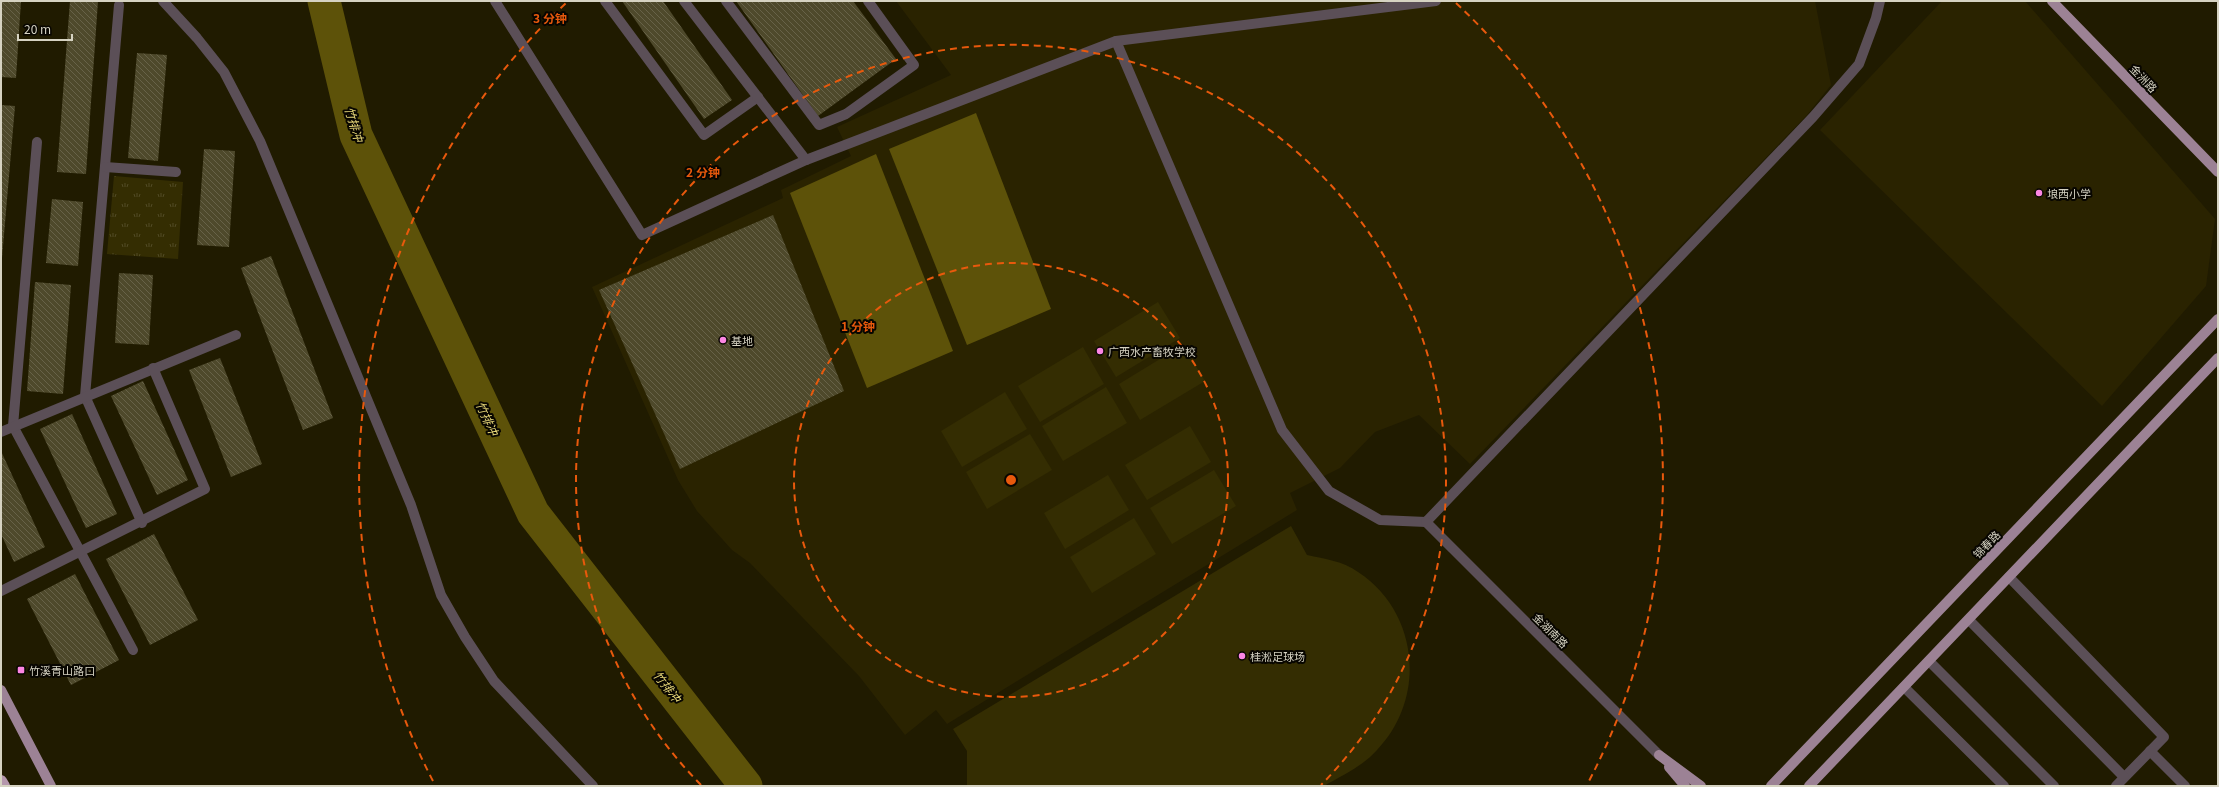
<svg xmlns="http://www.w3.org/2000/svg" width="2219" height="787" viewBox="0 0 2219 787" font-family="Georgia,'Noto Sans SC',serif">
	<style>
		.built { fill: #2a2300 }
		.grass { fill: url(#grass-tufts) }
		.park { fill: #342d02 }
		.water { fill: #5d5209 }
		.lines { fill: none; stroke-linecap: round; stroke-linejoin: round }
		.river { stroke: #5d5209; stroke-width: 33 }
		.building { fill: url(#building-back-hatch) }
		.minor { stroke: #5b4f57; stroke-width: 10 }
		.major { stroke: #9c8295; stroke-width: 10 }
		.highway { stroke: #b597ad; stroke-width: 12 }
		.ring { fill: none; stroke: #e8590c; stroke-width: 2; stroke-dasharray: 7 5 }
		.poi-dot { fill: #fc86e3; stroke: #080600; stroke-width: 1.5 }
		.labels { text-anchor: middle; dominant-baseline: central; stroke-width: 4; stroke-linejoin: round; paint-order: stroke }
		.street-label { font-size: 11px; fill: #d6d3c2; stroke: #080600 }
		.poi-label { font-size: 11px; fill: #d6d3c2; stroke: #080600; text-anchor: start }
		.water-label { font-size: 12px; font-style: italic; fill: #e5d577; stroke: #080600 }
		.centre { fill: #e8590c; stroke: #080600; stroke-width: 2 }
		.ring-label { font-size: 12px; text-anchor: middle; font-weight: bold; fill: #e8590c; stroke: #080600; stroke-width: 4; stroke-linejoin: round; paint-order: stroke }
	</style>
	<defs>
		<pattern id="grass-tufts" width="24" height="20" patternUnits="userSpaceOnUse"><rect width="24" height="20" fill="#342d02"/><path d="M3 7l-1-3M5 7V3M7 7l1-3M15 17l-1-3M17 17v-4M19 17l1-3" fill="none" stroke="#514b25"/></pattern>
		<pattern id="building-back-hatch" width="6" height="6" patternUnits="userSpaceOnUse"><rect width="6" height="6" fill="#4e492b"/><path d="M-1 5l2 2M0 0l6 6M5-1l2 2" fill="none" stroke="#676248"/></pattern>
	</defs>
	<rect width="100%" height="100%" fill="#201b00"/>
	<!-- built -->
	<g class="built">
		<path d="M896 1H1815L1831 85 1807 115 1470 464 1419 415 1375 432 1340 468 1290 493 1297 510 947 724 936 710 905 735 859 676 750 563 732 550 697 511 678 480 592 287 783 198 781 190 851 156 837 127 951 75Z"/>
		<path d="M1942 1H2025L2215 219 2206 286 2102 406 1820 130Z"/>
	</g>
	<!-- grass -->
	<path class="grass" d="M114 176 183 182 178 259 107 254Z"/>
	<!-- park -->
	<g class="park">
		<path d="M1158 302 1180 338 1116 377 1094 341Z"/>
		<path d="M1183 345 1205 381 1140 420 1119 384Z"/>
		<path d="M1083 347 1104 384 1040 422 1018 386Z"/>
		<path d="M1106 387 1127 423 1063 461 1042 426Z"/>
		<path d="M1005 392 1027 429 962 467 941 431Z"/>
		<path d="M1190 426 1211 462 1147 500 1125 465Z"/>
		<path d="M1030 434 1052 470 987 509 966 472Z"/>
		<path d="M1214 470 1236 506 1172 544 1150 508Z"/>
		<path d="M1108 475 1129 510 1065 549 1044 513Z"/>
		<path d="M1134 518 1156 554 1092 593 1070 557Z"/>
		<path d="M1291 526 1307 555C1325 559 1343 561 1358 572 1419 612 1427 698 1377 750 1363 766 1343 775 1324 786H967V751L953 729Z"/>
	</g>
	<!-- water -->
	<g class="water">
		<path d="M976 113 1051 309 967 345 889 149Z"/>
		<path d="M876 154 953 351 867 388 790 193Z"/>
	</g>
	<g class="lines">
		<!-- river -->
		<path class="river" d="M324 1 356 135 533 513 746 786"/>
	</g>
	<!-- building -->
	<g class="building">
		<path d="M1 1H21L16 78 1 77Z"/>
		<path d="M70 1H98L86 174 57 172Z"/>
		<path d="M622 1H663L732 100 704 119Z"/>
		<path d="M736 1H853L896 59 818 116Z"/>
		<path d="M137 53 167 55 158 161 128 158Z"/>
		<path d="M1 105 15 106 2 258H1Z"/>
		<path d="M204 149 235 151 229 247 197 245Z"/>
		<path d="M52 199 83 202 78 266 46 263Z"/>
		<path d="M773 215 844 391 680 469 599 290Z"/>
		<path d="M271 256 333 418 303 430 241 268Z"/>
		<path d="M119 273 153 275 149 345 115 343Z"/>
		<path d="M35 282 71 285 63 394 27 391Z"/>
		<path d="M220 358 262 464 231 477 189 370Z"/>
		<path d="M143 381 188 480 157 495 111 396Z"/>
		<path d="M72 414 117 514 86 528 40 429Z"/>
		<path d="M1 451 45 547 14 562 1 534Z"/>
		<path d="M154 534 198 620 150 645 106 559Z"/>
		<path d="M75 574 119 660 71 685 27 599Z"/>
	</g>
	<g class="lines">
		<!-- minor -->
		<g class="minor">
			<path d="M163 1 197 38 224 72 260 141 411 505 441 595 465 637 494 681 593 786"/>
			<path d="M495 1 642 235 806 160 1116 41 1436 1"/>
			<path d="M605 1 704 135 758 97"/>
			<path d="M684 1 806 160"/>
			<path d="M726 1 819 125 846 114 914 65 868 1"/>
			<path d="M119 5 85 396 142 523"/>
			<path d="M1116 41 1282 430 1329 491 1380 520 1426 522 1813 117 1859 64 1876 18 1880 1"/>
			<path d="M37 142 13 426 133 650"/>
			<path d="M105 167 176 172"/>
			<path d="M1 432 236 335"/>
			<path d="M1426 522 1659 755"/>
			<path d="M2009 577 2164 737 2116 786"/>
			<path d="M1 591 205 489 153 368"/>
			<path d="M1969 620 2124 777"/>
			<path d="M1929 661 2054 786"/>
			<path d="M1904 687 2004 786"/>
			<path d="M2150 751 2185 786"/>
		</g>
		<!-- major -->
		<g class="major">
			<path d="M2052 1 2218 172"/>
			<path d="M1 690 51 786"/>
			<path d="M1659 755 1701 786"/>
			<path d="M1669 767 1685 786"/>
			<path d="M1771 786 2218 319"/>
			<path d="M1809 786 2218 358"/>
		</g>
		<!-- highway -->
		<path class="highway" d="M1 781 4 786"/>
	</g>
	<!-- distance rings -->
	<g class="ring">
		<circle cx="1011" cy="480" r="217"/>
		<path d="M701 785A435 435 0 1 1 1321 785"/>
		<path d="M433 781A652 652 0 0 1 566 3M1456 3A652 652 0 0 1 1589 781"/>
	</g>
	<!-- markers -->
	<g class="poi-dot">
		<circle cx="2039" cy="193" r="4"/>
		<circle cx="723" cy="340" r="4"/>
		<circle cx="1100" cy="351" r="4"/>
		<circle cx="1242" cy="656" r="4"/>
		<rect x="17" y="666" width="8" height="8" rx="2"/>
	</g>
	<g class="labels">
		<!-- street labels -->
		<g class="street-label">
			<text transform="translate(2144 78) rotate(46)">金洲路</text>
			<text transform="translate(1986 544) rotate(-46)">锦春路</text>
			<text transform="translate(1551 630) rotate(45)">金湖南路</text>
		</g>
		<!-- poi labels -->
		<g class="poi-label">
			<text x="2047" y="193">埌西小学</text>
			<text x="731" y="340">基地</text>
			<text x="1108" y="351">广西水产畜牧学校</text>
			<text x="1250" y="656">桂淞足球场</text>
			<text x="29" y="670">竹溪青山路口</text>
		</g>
		<!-- water labels -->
		<g class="water-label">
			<text transform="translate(355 124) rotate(73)">竹排冲</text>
			<text transform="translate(488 418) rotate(65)">竹排冲</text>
			<text transform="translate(668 686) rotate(52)">竹排冲</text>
		</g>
	</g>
	<circle cx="1011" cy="480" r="6" class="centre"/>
	<g class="ring-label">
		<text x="550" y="23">3 分钟</text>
		<text x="703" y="177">2 分钟</text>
		<text x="858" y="331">1 分钟</text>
	</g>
	<!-- border -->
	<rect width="2219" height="787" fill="none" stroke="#d6d3c2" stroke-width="4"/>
	<!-- scale -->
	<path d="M18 34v6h54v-6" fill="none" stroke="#d6d3c2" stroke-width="2"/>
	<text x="24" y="34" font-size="12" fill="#d6d3c2" stroke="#080600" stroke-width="3" paint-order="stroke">20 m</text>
</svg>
